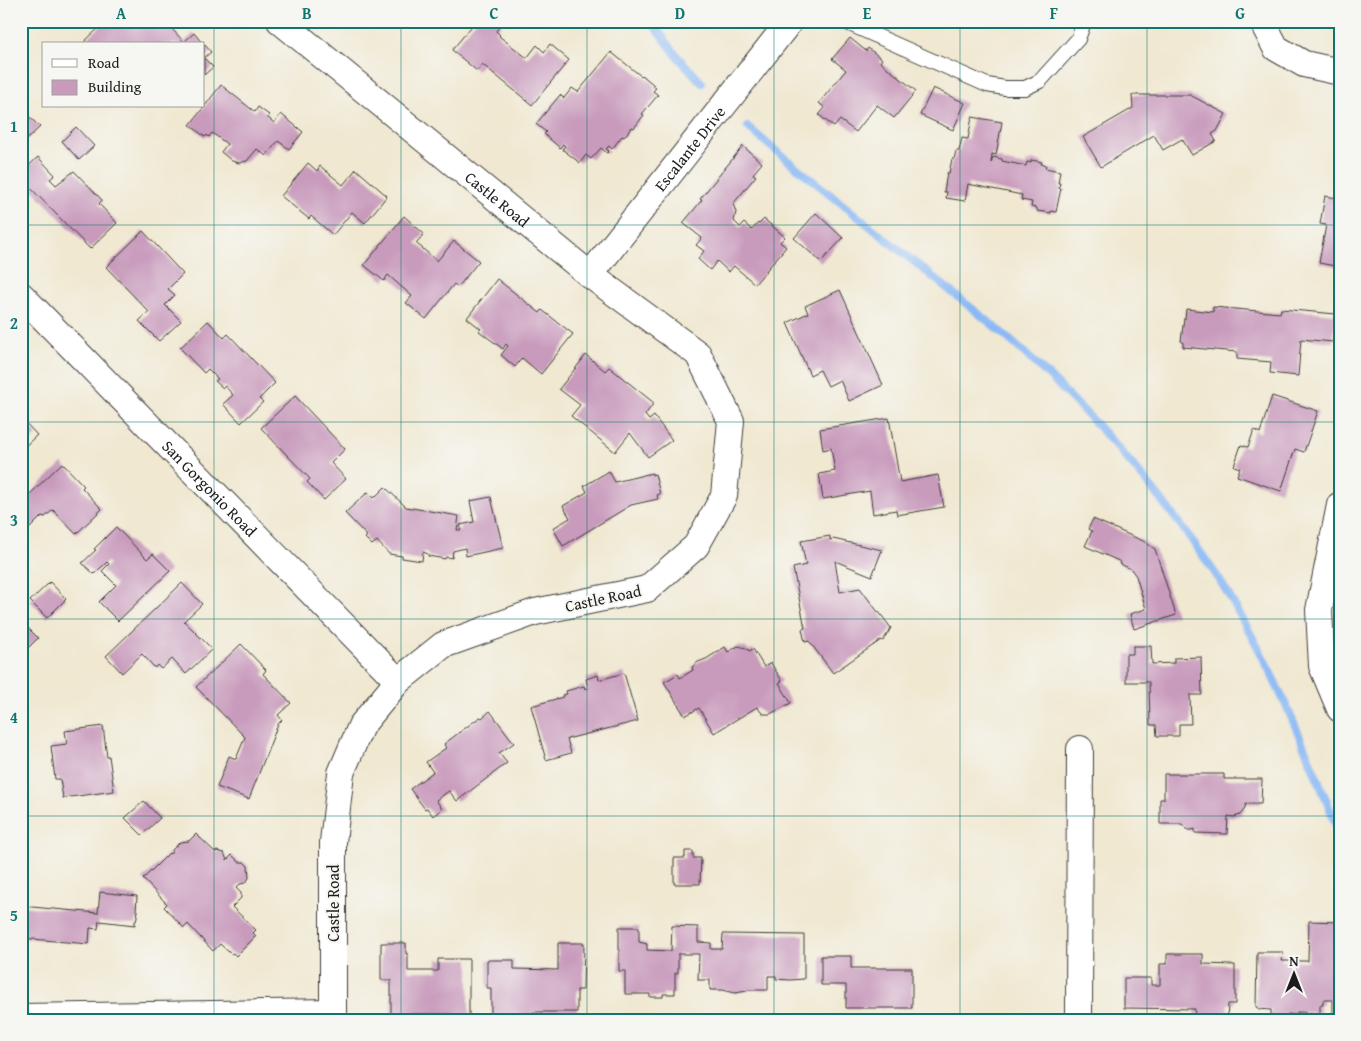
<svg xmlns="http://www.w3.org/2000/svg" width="1361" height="1041" viewBox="0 0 1361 1041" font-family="'Gentium Book Plus',serif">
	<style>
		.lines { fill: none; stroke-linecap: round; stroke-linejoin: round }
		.stream { stroke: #8ab9f5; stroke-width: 8 }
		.building { fill: #c89abc }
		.service-casing { stroke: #3c3b37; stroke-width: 16 }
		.minor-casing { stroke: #3c3b37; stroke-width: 28 }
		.service { stroke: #fff; stroke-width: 14 }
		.minor { stroke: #fff; stroke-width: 26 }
		.grid { fill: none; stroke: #0f766e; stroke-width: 1; stroke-opacity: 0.55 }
		.labels { text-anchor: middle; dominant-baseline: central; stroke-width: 4; stroke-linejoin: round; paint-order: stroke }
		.street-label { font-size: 16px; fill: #1c1c1c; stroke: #f6f6f2 }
		.neatline { fill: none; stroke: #0f766e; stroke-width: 2 }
		.grid-label { font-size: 16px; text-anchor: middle; font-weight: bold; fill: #0f766e }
	</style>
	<rect width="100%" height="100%" fill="#f6f6f2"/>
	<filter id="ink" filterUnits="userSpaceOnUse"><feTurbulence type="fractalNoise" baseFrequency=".02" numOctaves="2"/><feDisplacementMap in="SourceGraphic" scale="10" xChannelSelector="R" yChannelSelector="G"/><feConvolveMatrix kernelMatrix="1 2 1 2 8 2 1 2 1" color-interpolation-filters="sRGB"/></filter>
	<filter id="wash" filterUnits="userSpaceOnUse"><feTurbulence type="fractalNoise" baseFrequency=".0096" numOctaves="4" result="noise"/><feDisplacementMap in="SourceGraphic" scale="20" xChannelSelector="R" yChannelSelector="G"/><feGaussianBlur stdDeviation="1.12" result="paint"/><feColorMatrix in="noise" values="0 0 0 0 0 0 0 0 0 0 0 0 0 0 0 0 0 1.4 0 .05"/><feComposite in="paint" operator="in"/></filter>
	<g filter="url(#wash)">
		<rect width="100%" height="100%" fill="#f0e8d1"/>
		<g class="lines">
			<!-- stream -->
			<g class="stream">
				<path d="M651 21 677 56 702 83"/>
				<path d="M748 127 770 146 994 326C1079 399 1154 483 1217 576 1230 596 1241 617 1253 638 1287 702 1314 768 1340 835"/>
			</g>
		</g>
		<g id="blocks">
			<!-- building -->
			<g class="building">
				<path d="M106 21H168L174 27 172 29 184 42 194 33 203 44H82Z"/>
				<path d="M476 21H496L501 25 496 31 500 35 499 36 527 58 537 45 544 52 550 44 569 60 532 105 482 64 477 71 452 50Z"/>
				<path d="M850 38 866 51 868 48 882 59 880 62 916 91 894 118 877 105 856 132 840 120 834 127 819 115 825 108 819 103 846 70 832 59Z"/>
				<path d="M204 44 211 52 204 58 213 67 204 75Z"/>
				<path d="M611 52 641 76 642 75 654 85 653 86 656 88 653 91 658 95 642 114 644 115 634 128 632 127 624 137 622 136 612 149 609 146 606 149 609 151 607 153 601 148 591 159 586 155 580 163 562 149 565 146 563 144 560 148 544 134 546 132 536 124 560 95 564 98 572 88 578 92Z"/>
				<path d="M221 85 255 112 258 107 269 115 267 117 274 123 281 114 303 132 289 149 278 141 266 156 257 149 247 161 239 163 232 161 221 152 227 144 212 133 209 137 207 135 205 137 190 125Z"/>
				<path d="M933 88 965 103 953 130 920 115Z"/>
				<path d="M1132 95H1190L1226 114 1217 131 1212 134 1216 141 1192 155 1182 139 1163 150 1154 135 1101 167 1083 137 1133 108Z"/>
				<path d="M21 109 40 127 21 145Z"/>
				<path d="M972 117 1002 122 996 155 992 154 991 163 993 157 1002 159V161L1026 166 1027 162 1031 163V160L1042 162 1041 164 1046 165 1045 168 1060 171 1058 183H1060L1059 188H1061L1056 212 1051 211V213L1037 211V208L1031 207 1032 202 1021 200 1022 195 968 184 965 201 946 198 947 192H944L947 173H949L952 159H954L956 151H959L962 138 968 139Z"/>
				<path d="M76 127 94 146 79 160 62 141Z"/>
				<path d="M743 146 762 163 753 174 756 176 733 204 736 212 734 221 740 227 744 223 752 230 758 223 759 224 764 219 785 237 780 242 786 247 755 284 734 266 729 272 717 261 710 270 698 259 704 251 696 245 702 238 683 223 702 200 700 199Z"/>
				<path d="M38 157 55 175 50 179 56 185 74 171 102 200 99 204 117 223 90 249 21 178V173Z"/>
				<path d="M308 163 317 171 320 166 343 185 356 169 387 196 365 223 352 212 333 235 311 216 309 219 281 196Z"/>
				<path d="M1337 195 1340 196V267L1319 263 1326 225 1320 224 1325 196 1337 198Z"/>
				<path d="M816 213 843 238 821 262 794 238Z"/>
				<path d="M404 216 424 234 416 243 437 261 454 241 479 261 458 287 454 284 426 319 406 303 412 296 388 275 384 281 364 265Z"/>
				<path d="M143 231 183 274 168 289 175 295 165 305 181 321 159 341 139 321 149 312 106 267Z"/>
				<path d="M497 279 540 313 542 310 573 334 541 374 522 358 515 367 501 355 508 346 506 344 503 349 479 331 481 329 467 318Z"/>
				<path d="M840 290 883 385 849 401 840 380 828 386 820 370 810 375 787 323 808 313 805 306Z"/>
				<path d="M1213 307 1280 313 1281 309 1336 314 1333 342 1301 339 1298 376 1270 373 1271 362 1237 359V352L1183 347V342L1181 341 1184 318 1185 319 1186 309 1213 312Z"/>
				<path d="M208 321 224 338 228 334 275 383 259 399 263 402 241 423 223 404 233 395 225 386 223 388 215 381 218 379 208 369 204 373 180 348Z"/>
				<path d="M586 355 605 371 609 367 654 403 645 415 649 420 654 416 672 440 648 457 630 433 615 452 571 416 580 405 559 389Z"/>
				<path d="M295 396 345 449 331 463 346 479 324 500 307 482 310 479 261 428Z"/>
				<path d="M1272 396 1318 411 1304 452 1295 449 1281 491 1237 476 1240 468 1234 466 1241 445 1248 447 1254 430 1260 433Z"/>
				<path d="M21 418 37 435 21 450Z"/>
				<path d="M889 418 900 482 938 475 944 507 897 515 896 510 873 514 870 491 823 499 819 474 835 471 831 448 823 450 820 429Z"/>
				<path d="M62 463 84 486 82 488 102 509 76 534 53 510 45 517 42 516 27 531 21 525V500L25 497 26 498Z"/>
				<path d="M609 471 615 482 652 473V475L655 474 660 494 657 495 658 499 631 505 563 546 553 528 570 518 563 506 587 492 584 486Z"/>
				<path d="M385 487 406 507 459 516 457 530H461L460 525 474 522 470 501 491 497 503 548 466 556 465 548 453 551 452 558 446 557 445 559 428 556V554L423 552 422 561 402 558V556L389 554 377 541 372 545 365 538 367 536 345 513 368 492 374 498Z"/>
				<path d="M1093 519 1143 541 1155 549 1176 615 1134 629 1130 614 1146 609 1136 576 1131 569 1120 564 1121 562 1085 546 1092 531 1088 529Z"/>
				<path d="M116 527 147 559 153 554 170 571 118 621 99 602 116 585 102 571 109 564 107 562 94 574 82 563 96 550 94 549Z"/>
				<path d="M830 536V540L833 539 882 550 872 576 835 561 840 592 860 588 878 612H879L891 628 883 641 881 640 833 673 809 641 805 642 802 629 805 628 793 568 806 565 801 541Z"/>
				<path d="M50 582 66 599 47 618 30 601Z"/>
				<path d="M182 583 202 604 184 621 212 649 186 674 172 659 161 669 157 665 155 668 142 654 122 673 106 656Z"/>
				<path d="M21 621 38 638 24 652 27 656 21 662Z"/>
				<path d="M241 644 266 670 263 674 291 703 278 715 282 720 278 724 249 799 217 787 229 756 236 759 245 737 196 687Z"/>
				<path d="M738 646 746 648 749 651 753 649 764 667 771 663 782 681 779 683 791 703 770 714H764L761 712 757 707 714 733 699 708 685 716 664 682 678 674 680 678 693 670 692 667 698 662 706 659 725 647 728 652Z"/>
				<path d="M1133 646H1151L1152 664 1174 663V658L1201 657 1202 695H1190L1191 724H1179V736H1157L1156 725H1150L1149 682H1126V654H1133Z"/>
				<path d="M624 673 638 721 567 739 571 753 546 760 531 706 563 697 562 695 567 694 566 691 584 686 585 689 588 688 586 679 598 675 599 680Z"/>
				<path d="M490 711 514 743 499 753 507 763 457 801 449 791 436 800 442 809 433 816 427 808 425 809 410 789 433 772 426 762 446 748 444 744 480 717 482 718Z"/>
				<path d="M103 726 107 757 109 756 114 791 63 798 60 779H55L51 746 67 744 65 731Z"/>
				<path d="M1164 774H1224V779H1262L1261 804H1246L1244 810 1240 815 1234 817 1228 816 1227 834 1195 833V829L1192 830H1188L1182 824H1160V799H1164Z"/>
				<path d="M144 801 160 818 142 835 125 818Z"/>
				<path d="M196 834 215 852 217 851 224 853 227 860 232 855 239 862H244L248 866 249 878 245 883 240 884 236 888 241 893V898L232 907 256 930 253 933 256 936 236 956 233 953 231 954 220 944 213 951 188 924 184 928 164 907 167 904 143 879 169 853 170 854 172 852V850L180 842 189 841Z"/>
				<path d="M685 851H693V858H701L700 884H674V858H685Z"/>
				<path d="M100 892 137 896 136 911H138L136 921H135V925L99 921 98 929 90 928 89 944 21 938V906L98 913Z"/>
				<path d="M1309 921 1338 922 1337 963H1340V1019H1333V1000H1323V1005H1320V1013L1297 1012V1015L1288 1014V1017L1273 1016V1015H1271V1010L1258 1009V1007H1256L1257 952H1283L1282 961H1308Z"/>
				<path d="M672 926 698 927V942L711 943V949H722L723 934 804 935V979L790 980 776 979V976H768V990H747V991L735 993 723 990H710V980H698L699 954H678V973H675V994H663V997H650V994H625V971H619V927H639V942L647 944V950L671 951Z"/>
				<path d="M381 943H406V954H408V971H438V959H469V1016H451V1014H391V980H381Z"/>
				<path d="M558 943H584L583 990H577V1012H533L532 1018H491V988H487V960H514V969L558 970Z"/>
				<path d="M1167 954H1203V964L1235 965V1004H1228L1227 1020H1194L1195 1009 1124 1008V978H1151V985H1160V964H1167Z"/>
				<path d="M821 956H851V968H912V1008H846V985H821Z"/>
			</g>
		</g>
	</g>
	<g filter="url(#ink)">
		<use href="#blocks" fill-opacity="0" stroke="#3c3b37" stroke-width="1"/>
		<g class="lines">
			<!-- service casing -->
			<g class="service-casing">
				<path id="service" d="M843 21 987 85 1005 88H1025L1040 81 1078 39 1082 28V21"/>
			</g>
			<!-- minor casing -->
			<g class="minor-casing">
				<g id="minor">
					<path id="s1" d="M280 21 590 275 698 354 731 421 724 496 696 546 647 589 535 612 443 645 398 681 361 726 341 773 333 842V1020"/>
					<path d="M1262 21 1276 48 1304 64 1340 72"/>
					<path id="s2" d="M590 275 790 21"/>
					<path id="s3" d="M21 295 398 681"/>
					<path d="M1340 505 1319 610 1322 666 1340 709"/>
					<path d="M21 1017 333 1012"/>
					<path d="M1079 1020 1080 749"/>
				</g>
			</g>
			<!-- service -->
			<use href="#service" class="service"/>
			<!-- minor -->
			<use href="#minor" class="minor"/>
		</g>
	</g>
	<!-- grid -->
	<path class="grid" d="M214 21V1020M401 21V1020M587 21V1020M774 21V1020M960 21V1020M1147 21V1020M21 225H1340M21 422H1340M21 619H1340M21 816H1340"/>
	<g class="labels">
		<!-- street labels -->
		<g class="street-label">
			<text stroke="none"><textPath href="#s2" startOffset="161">Escalante Drive</textPath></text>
			<text stroke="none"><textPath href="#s1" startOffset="281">Castle Road</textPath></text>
			<text stroke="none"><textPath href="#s3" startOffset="270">San Gorgonio Road</textPath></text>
			<text transform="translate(603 598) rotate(-12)">Castle Road</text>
			<text transform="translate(333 903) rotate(-90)">Castle Road</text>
		</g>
	</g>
	<!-- margin -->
	<rect width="1361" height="1041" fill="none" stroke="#f6f6f2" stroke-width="55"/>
	<!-- legend -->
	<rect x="42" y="42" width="162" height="65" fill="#f6f6f2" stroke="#9f9f9c"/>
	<rect x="52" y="59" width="25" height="8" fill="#ffffff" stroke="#9f9f9c"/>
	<text x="88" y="68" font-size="15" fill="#1c1c1c">Road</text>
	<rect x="52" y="80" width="25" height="15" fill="#c89abc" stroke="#9f9f9c"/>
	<text x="88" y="92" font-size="15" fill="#1c1c1c">Building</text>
	<!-- north arrow -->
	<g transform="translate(1294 974)" stroke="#f6f6f2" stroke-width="4" paint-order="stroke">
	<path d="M0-4L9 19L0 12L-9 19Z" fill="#1c1c1c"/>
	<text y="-8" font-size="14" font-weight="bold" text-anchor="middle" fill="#1c1c1c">N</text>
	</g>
	<rect x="28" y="28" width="1306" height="986" class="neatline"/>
	<g class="grid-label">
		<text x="121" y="19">A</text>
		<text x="307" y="19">B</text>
		<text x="494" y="19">C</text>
		<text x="680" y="19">D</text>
		<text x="867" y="19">E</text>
		<text x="1054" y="19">F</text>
		<text x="1240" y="19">G</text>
		<text x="14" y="132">1</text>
		<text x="14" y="329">2</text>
		<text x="14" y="526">3</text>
		<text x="14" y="723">4</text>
		<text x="14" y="921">5</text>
	</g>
</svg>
